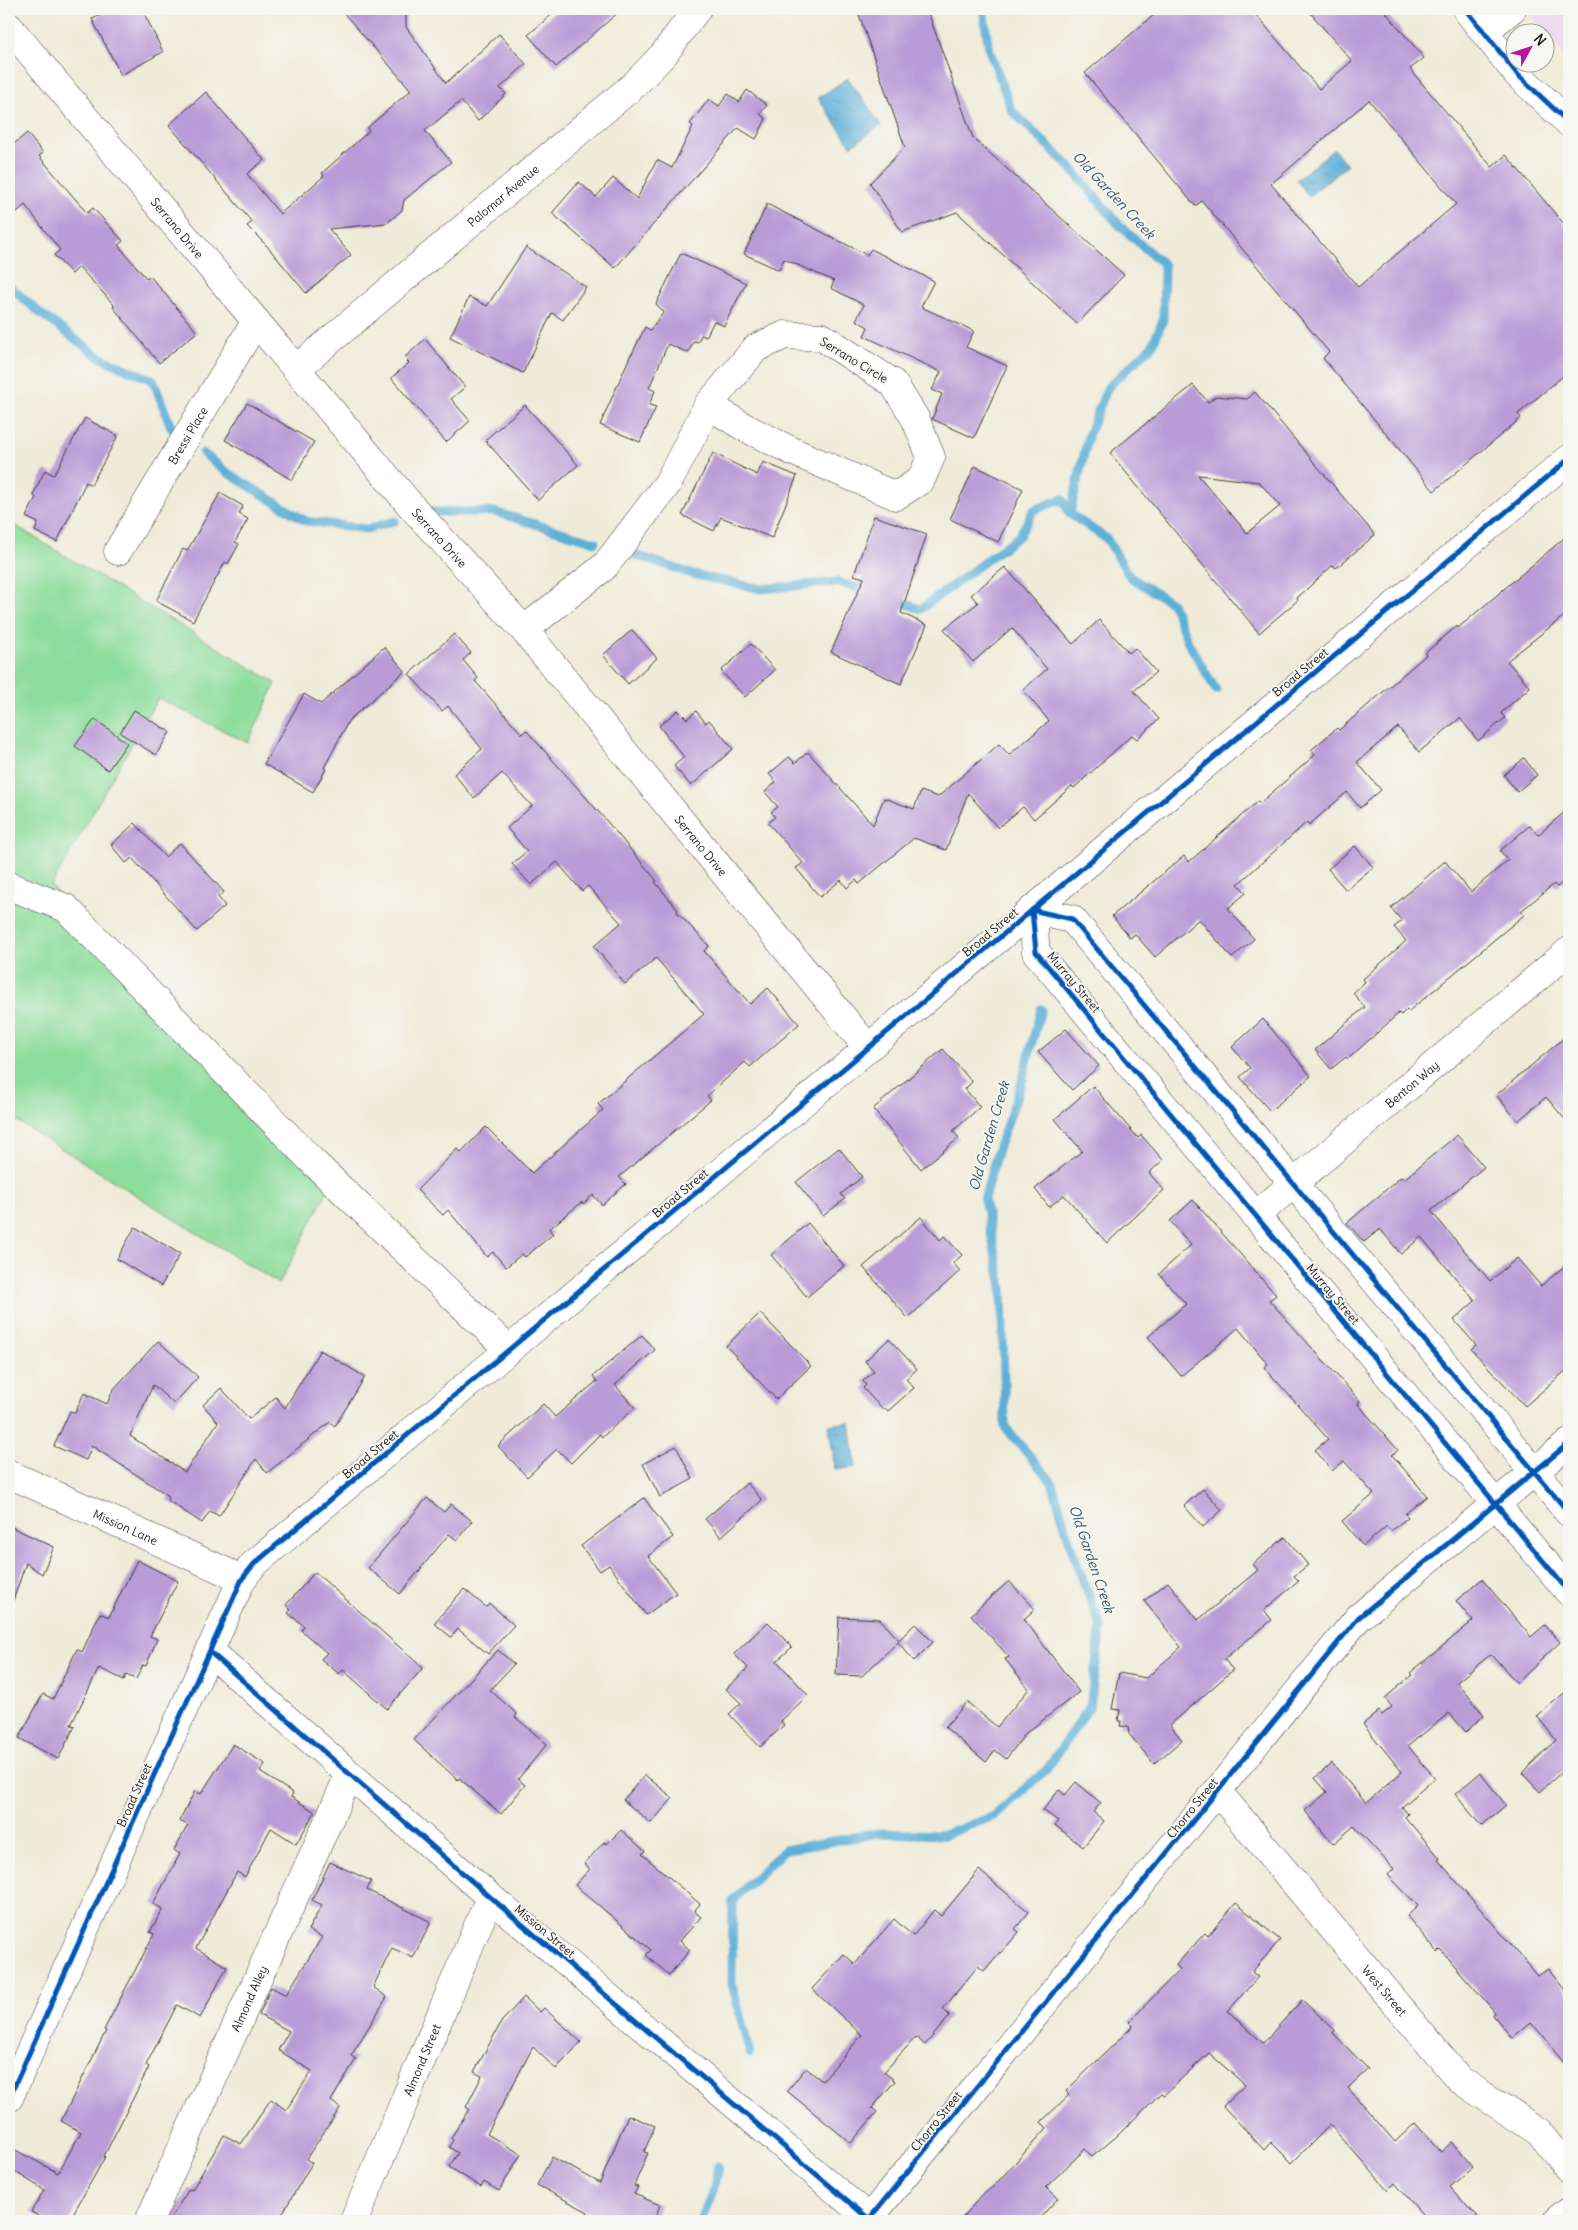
<svg xmlns="http://www.w3.org/2000/svg" width="1578" height="2230" viewBox="0 0 1578 2230" font-family="Delius,sans-serif">
	<style>
		.built { fill: #e9d2ee }
		.grass { fill: #8ddd9c; stroke: #547c5c }
		.water { fill: url(#water-ripples); stroke: #3c667a }
		.lines { fill: none; stroke-linecap: round; stroke-linejoin: round }
		.stream { stroke: #5bafd7; stroke-width: 9 }
		.building { fill: #b99cd7; fill-rule: evenodd }
		.minor-casing { stroke: #3c3b38; stroke-width: 29 }
		.minor { stroke: #fff; stroke-width: 28 }
		.cycleway-casing { stroke: #f6f6f2; stroke-width: 8 }
		.cycleway { stroke: #0057b8; stroke-width: 5 }
		.labels { text-anchor: middle; dominant-baseline: central; stroke-width: 4; stroke-linejoin: round; paint-order: stroke }
		.street-label { font-size: 12px; fill: #1c1c1c; stroke: #f6f6f2 }
		.water-label { font-size: 14px; font-style: italic; fill: #355767; stroke: #f6f6f2 }
	</style>
	<defs>
		<pattern id="water-ripples" width="26" height="14" patternUnits="userSpaceOnUse" patternTransform="scale(1.25)"><rect width="26" height="14" fill="#5bafd7"/><path d="M2 4q2-2 4 0t4 0M15 11q2-2 4 0t4 0" fill="none" stroke="#4a8eae"/></pattern>
	</defs>
	<rect width="100%" height="100%" fill="#f6f6f2"/>
	<filter id="ink" filterUnits="userSpaceOnUse"><feTurbulence type="fractalNoise" baseFrequency=".02" numOctaves="2"/><feDisplacementMap in="SourceGraphic" scale="10" xChannelSelector="R" yChannelSelector="G"/><feConvolveMatrix kernelMatrix="1 2 1 2 8 2 1 2 1" color-interpolation-filters="sRGB"/></filter>
	<filter id="wash" filterUnits="userSpaceOnUse"><feTurbulence type="fractalNoise" baseFrequency=".0096" numOctaves="4" result="noise"/><feDisplacementMap in="SourceGraphic" scale="20" xChannelSelector="R" yChannelSelector="G"/><feGaussianBlur stdDeviation="1.12" result="paint"/><feColorMatrix in="noise" values="0 0 0 0 0 0 0 0 0 0 0 0 0 0 0 0 0 1.4 0 .05"/><feComposite in="paint" operator="in"/></filter>
	<g filter="url(#wash)">
		<rect width="100%" height="100%" fill="#f0ebd8"/>
		<!-- built -->
		<path class="built" d="M1527 9H1569V61Z"/>
		<!-- grass -->
		<path class="grass" d="M9 522 276 683 248 743 158 698 51 886 330 1186 279 1284 17 1121 9 1128Z"/>
		<!-- water -->
		<g class="water">
			<path d="M848 78 881 125 851 146 818 98Z"/>
			<path d="M1334 149 1347 165 1309 196 1296 180Z"/>
			<path d="M850 1422 856 1467 835 1470 829 1425Z"/>
		</g>
		<g class="lines">
			<!-- stream -->
			<g class="stream">
				<path d="M983 9 989 49 1012 111 1070 167 1120 226 1164 265 1163 320 1152 346 1108 387 1089 433 1070 514"/>
				<path d="M9 286 40 313 101 358 153 380 172 429"/>
				<path d="M203 453 228 473 306 521 367 529 395 521"/>
				<path d="M427 512H495L595 542"/>
				<path d="M630 553 692 574 761 589 838 582 869 592"/>
				<path d="M894 600 921 609 1019 536 1034 510 1062 499 1070 514 1107 539 1130 577 1172 603 1188 642 1216 690"/>
				<path d="M750 2054 732 1984 733 1900 784 1850 877 1833 944 1835 994 1816 1047 1769 1090 1706 1101 1627 1076 1563 1052 1482 1005 1427 1002 1287 984 1199 998 1149 1021 1085 1041 1009"/>
				<path d="M701 2221 714 2188 718 2166"/>
			</g>
		</g>
		<g id="blocks">
			<!-- building -->
			<g class="building">
				<path d="M114 9H142L163 52 121 75 92 19Z"/>
				<path d="M340 9H406V27L446 83 499 34 526 64 500 88 506 94 478 121 461 101 425 131 451 162 404 200 402 210 387 223 329 229 351 255 306 293 267 246 247 226 252 222 169 125 206 92 264 160 247 174 280 214 324 176 322 173 369 131 367 128 411 90Z"/>
				<path d="M558 9H622L556 67 528 35Z"/>
				<path d="M857 9H927L973 138 1124 275 1077 324 957 212 902 232 870 183 905 147Z"/>
				<path d="M1161 9H1251L1319 89 1352 61 1307 9H1383L1424 58 1410 69 1492 167 1506 155 1569 230V371L1518 414 1521 418 1434 491 1323 358 1329 352 1202 201 1195 206 1085 73ZM1369 100 1456 204 1358 287 1271 184Z"/>
				<path d="M747 90 767 105 760 114 766 119 756 139 738 128 615 268 552 213 579 182 596 197 613 178 637 199 657 160 672 168 693 126 690 124 709 99 719 106 728 94 739 102Z"/>
				<path d="M27 133 43 153 39 156 87 213 93 208 123 241 118 245 147 279 150 276 197 332 159 363 113 307 115 306 79 267 72 274 54 255 60 250 25 205 9 219V148Z"/>
				<path d="M767 204 867 255 871 249 934 281 921 307 974 331 966 347 1007 366 974 438 932 419 942 394 932 390 941 372 864 336 868 327 856 320 864 305 831 288 834 281 784 259 779 270 744 254Z"/>
				<path d="M526 247 586 287 563 320 552 313 523 373 450 337 469 297 487 306Z"/>
				<path d="M681 253 746 283 724 326 714 321 706 337 701 335 698 342 694 341 688 353 668 344 649 388 655 391 649 405 656 407 640 442 600 425 631 354H632L645 327 650 330 664 312 656 304Z"/>
				<path d="M425 339 465 387 451 399 470 421 446 442 391 378 409 363 404 358Z"/>
				<path d="M1193 385 1208 402 1216 396 1247 399 1255 392 1375 535 1336 568 1333 565 1297 598 1298 600 1259 633 1110 453ZM1198 475 1259 482 1280 506 1247 533Z"/>
				<path d="M247 403 314 442 292 480 225 440Z"/>
				<path d="M525 405 578 465 538 500 485 440Z"/>
				<path d="M85 418 118 436 91 485 86 482 57 542 35 531 38 523 26 517 36 497 33 495 45 470 54 475Z"/>
				<path d="M713 453 757 475 763 462 797 476 772 538 721 517 714 531 682 515Z"/>
				<path d="M975 466 1023 489 998 542 950 519Z"/>
				<path d="M220 493 243 506 239 514 248 519 235 542 239 544 228 564 225 562 193 621 156 601 183 549 187 551Z"/>
				<path d="M874 516 927 534 901 613 927 625 901 684 831 652 864 578 854 575Z"/>
				<path d="M1569 534V612L1507 661 1530 687 1501 713 1505 718 1478 741 1460 718 1419 752 1398 727 1357 762 1381 790 1360 808 1347 792 1309 825 1307 822 1238 884 1246 893 1228 908 1254 939 1232 958 1199 919 1155 957 1135 934 1130 938 1112 916 1184 856 1189 862 1258 801 1260 803 1315 755 1311 750 1337 728 1339 730 1426 655 1425 653 1457 626 1458 628Z"/>
				<path d="M1005 567 1073 644 1099 620 1129 653 1135 648 1156 672 1134 691 1159 719 1137 739 1132 735 1074 788 1072 786 1034 819 1023 807 998 828 968 793 946 850 914 838 859 884 856 880 847 888 841 880 820 897 796 868 803 863 768 823 775 817 771 812 778 807 765 792 776 782 769 774 789 757 795 763 808 752 873 825 884 798 914 809 921 791 938 797 999 744 1009 755 1049 721 1023 690 1047 669 1012 628 973 662 944 629 978 603 971 595Z"/>
				<path d="M632 630 657 658 628 684 603 655Z"/>
				<path d="M454 634 471 653 463 660 478 678 475 681 522 734 526 730 605 819 657 881 655 882 678 910 677 912 709 946 704 951 750 1004 768 988 799 1024 750 1067 745 1062 707 1096 711 1100 619 1177 626 1184 602 1205 593 1195 583 1204 582 1202 549 1229 553 1234 525 1257 522 1254 506 1267 493 1252 487 1257 448 1210 443 1215 417 1190 457 1149 461 1152 486 1127 532 1173 603 1110 598 1104 704 1014 656 958 625 984 594 946 621 923 588 886 582 891 557 862 531 885 512 864 527 851 507 828 532 806 502 773 474 798 454 774 482 749 448 706 442 711 409 674Z"/>
				<path d="M751 644 775 670 745 697 721 671Z"/>
				<path d="M384 647 405 671 349 720 324 768 326 769 313 792 264 764 304 694 321 704Z"/>
				<path d="M134 710 170 732 156 755 120 733Z"/>
				<path d="M678 710 687 719 696 711 706 723 709 720 733 749 691 786 674 766 684 757 659 726Z"/>
				<path d="M95 719 127 743 108 770 75 746Z"/>
				<path d="M1524 758 1537 775 1517 792 1504 775Z"/>
				<path d="M1569 808V877L1557 887 1554 884 1521 911 1524 915 1409 1011 1407 1009 1401 1015 1399 1013 1348 1059 1346 1057 1331 1069 1315 1050 1365 1007 1353 993 1365 982 1363 979 1406 941 1394 927 1402 921 1391 908 1445 861 1471 892 1508 860 1500 851 1530 825 1538 835Z"/>
				<path d="M135 823 165 857 180 843 224 892 218 897 225 906 197 931 132 858 126 863 111 845Z"/>
				<path d="M1355 846 1373 867 1346 890 1328 869Z"/>
				<path d="M1263 1019 1311 1076 1270 1111 1240 1077 1250 1068 1232 1047Z"/>
				<path d="M1066 1029 1099 1066 1072 1090 1038 1052Z"/>
				<path d="M1569 1034V1124L1546 1097 1518 1121 1496 1095Z"/>
				<path d="M943 1049 972 1082 965 1089 980 1107 953 1131 959 1138 921 1169 873 1109Z"/>
				<path d="M1093 1086 1138 1138 1141 1135 1163 1160 1149 1173 1164 1190 1107 1243 1064 1195 1049 1207 1035 1189 1082 1151 1055 1119Z"/>
				<path d="M1457 1135 1484 1167 1431 1211 1490 1281 1517 1258 1541 1286 1569 1262V1368L1525 1406 1471 1349 1476 1345 1454 1320 1475 1301 1421 1237 1401 1254 1380 1229 1364 1242 1347 1223 1401 1177 1404 1179Z"/>
				<path d="M839 1148 862 1177 841 1194 845 1199 823 1216 796 1182Z"/>
				<path d="M1193 1200 1276 1295 1269 1300 1360 1401 1358 1404 1398 1450 1392 1455 1427 1496 1405 1514 1408 1517 1391 1531 1387 1526 1363 1546 1342 1521 1374 1494 1344 1461 1332 1471 1315 1450 1328 1439 1264 1367 1268 1364 1238 1328 1181 1376 1148 1337 1186 1304 1159 1274 1191 1245 1170 1221Z"/>
				<path d="M921 1217 940 1240 944 1236 962 1255 953 1263 960 1271 908 1318 863 1267Z"/>
				<path d="M808 1223 844 1266 807 1297 771 1255Z"/>
				<path d="M135 1227 180 1254 161 1286 117 1259Z"/>
				<path d="M760 1313 811 1366 776 1399 726 1346Z"/>
				<path d="M642 1335 655 1350 615 1385 635 1408 602 1437 600 1434 571 1463 557 1449 527 1477 498 1446 543 1404 555 1417 597 1381 593 1376Z"/>
				<path d="M889 1339 917 1369 906 1379 914 1388 888 1411 885 1408 883 1410 863 1388 866 1385 863 1381 874 1371 865 1361Z"/>
				<path d="M158 1341 198 1377 174 1404 153 1385 130 1436 185 1472 218 1422 203 1405 221 1388 249 1419 276 1397 285 1408 320 1350 365 1377 335 1426 330 1422 267 1473 256 1459 219 1516 210 1511 202 1523 167 1500 169 1496 92 1446 86 1460 54 1446 70 1411 75 1413 84 1393 107 1404 113 1390Z"/>
				<path d="M676 1446 693 1479 660 1497 643 1464Z"/>
				<path d="M747 1483 762 1500 721 1537 705 1519Z"/>
				<path d="M1203 1489 1222 1510 1203 1527 1184 1506Z"/>
				<path d="M427 1498 444 1512 451 1504 472 1521 457 1540 449 1534 400 1594 368 1568Z"/>
				<path d="M644 1498 673 1537 648 1556 676 1593 646 1615 609 1565 600 1571 581 1546Z"/>
				<path d="M9 1526 54 1547 42 1574 26 1563 12 1603 9 1602Z"/>
				<path d="M1285 1537 1308 1565 1294 1576 1299 1581 1264 1610 1272 1620 1224 1659 1233 1670 1170 1725 1182 1740 1154 1764 1129 1734 1128 1727 1120 1726 1121 1721H1118L1120 1710 1112 1709 1119 1673 1146 1678 1181 1647 1144 1601 1168 1582 1198 1620 1258 1570 1253 1564Z"/>
				<path d="M137 1560 178 1581 150 1636 157 1639 146 1666 143 1665 136 1679 126 1675 124 1680 99 1668 71 1725 75 1726 58 1759 19 1738 43 1694 53 1699 77 1649 82 1652 100 1613 109 1617Z"/>
				<path d="M315 1572 423 1668 387 1709 343 1670 339 1674 321 1659 327 1653 301 1630 304 1626 288 1613 291 1610 286 1605Z"/>
				<path d="M1482 1579 1531 1637 1545 1625 1560 1642 1517 1683 1491 1654 1457 1682 1484 1715 1466 1732 1449 1713 1408 1746 1435 1778 1402 1807 1408 1814 1405 1817 1440 1858 1438 1860 1538 1976 1548 1969 1569 1995V2068L1531 2022 1512 2038 1493 2015 1495 2012 1441 1950 1438 1953 1407 1916 1418 1906 1388 1875 1394 1869 1354 1826 1333 1844 1305 1811 1327 1792 1315 1778 1332 1763 1366 1803 1402 1772 1363 1724 1379 1711 1382 1715 1392 1707 1385 1698 1412 1675 1410 1673 1473 1621 1456 1601Z"/>
				<path d="M1009 1581 1035 1609 1024 1619 1079 1692 1026 1733 1006 1759 995 1750 986 1762 945 1727 967 1702 997 1727 1029 1689 1005 1659 1009 1657 971 1615Z"/>
				<path d="M464 1589 486 1607 490 1604 514 1625 488 1654 458 1629 451 1637 434 1623Z"/>
				<path d="M839 1617 880 1619 899 1640 915 1624 933 1642 914 1661 898 1642 862 1676 836 1675Z"/>
				<path d="M768 1622 792 1647 777 1661 808 1695 781 1721 784 1725 760 1747 729 1714 741 1703 726 1689 748 1668 734 1654Z"/>
				<path d="M498 1650 514 1664 490 1690 517 1714 515 1717 547 1744 518 1779 525 1785 501 1814 459 1778 458 1780 414 1740Z"/>
				<path d="M1569 1689V1765L1540 1792 1522 1773 1556 1740 1537 1716Z"/>
				<path d="M233 1744 265 1764 260 1772 293 1793 291 1797 315 1812 296 1844 271 1828 245 1877 237 1872 196 1948 227 1967 200 2018 177 2005 146 2065 149 2067 104 2156 105 2157 69 2221H48L31 2212 44 2190 9 2168V2153L12 2148 58 2173 81 2132 61 2121 106 2031 104 2030 154 1934 150 1932 163 1909 153 1904 180 1854 174 1850 188 1825 179 1821 195 1791 201 1794Z"/>
				<path d="M1480 1773 1506 1805 1481 1826 1455 1794Z"/>
				<path d="M645 1775 673 1798 651 1823 623 1800Z"/>
				<path d="M1076 1782 1101 1803 1093 1812 1104 1821 1083 1847 1055 1825 1058 1821 1043 1810 1059 1790 1065 1795Z"/>
				<path d="M621 1830 645 1851 642 1854 700 1904 694 1911 701 1917 680 1941 690 1950 669 1975 646 1955 651 1950 575 1885 590 1869 584 1864 604 1842 607 1844Z"/>
				<path d="M330 1862 371 1881 367 1890 431 1922 413 1958 392 1948 373 1987 387 1997 351 2056 356 2059 331 2101 340 2108 306 2159 312 2163 278 2221H169L189 2189 192 2190 224 2135 241 2144 271 2099 286 2110 312 2071 278 2050 289 2031 259 2015 271 1987 286 1995 322 1937 308 1930 322 1905 312 1900Z"/>
				<path d="M979 1870 1029 1912 1015 1929 1019 1932 1001 1953 1000 1952 984 1971 978 1966 943 2009 950 2016 925 2045 916 2037 884 2072 895 2081 872 2108 877 2112 851 2143 787 2091 806 2068 822 2081 862 2035 812 1989 844 1954 855 1964 894 1919 913 1936 934 1910 941 1916Z"/>
				<path d="M1236 1903 1280 1940 1252 1972 1258 1977 1228 2011 1263 2043 1302 2000 1335 2030 1333 2033 1368 2069 1348 2088 1395 2142 1415 2123 1441 2152 1452 2142 1473 2167 1450 2187 1480 2221H1428L1395 2183 1388 2190 1330 2125 1292 2163 1271 2142 1264 2150 1223 2106 1245 2085 1209 2053 1164 2095 1161 2093 1117 2136 1092 2157 1085 2149 1046 2187 1058 2198 1037 2221H960L980 2197 995 2185 1047 2128 1041 2122 1069 2095 1066 2091 1133 2026 1129 2022 1180 1969 1176 1965 1205 1933 1208 1936Z"/>
				<path d="M524 1997 540 2012 544 2008 581 2042 556 2069 533 2047 487 2134 521 2154 499 2191 484 2182 481 2187 449 2167 458 2153 449 2147 453 2140 451 2138 469 2109 466 2107 482 2076 474 2072 502 2021Z"/>
				<path d="M628 2115 655 2126 644 2152 648 2153 634 2186 638 2187 634 2194 660 2205 654 2221H584L588 2212 537 2185 552 2157 600 2183Z"/>
			</g>
		</g>
	</g>
	<g filter="url(#ink)">
		<use href="#blocks" fill-opacity="0" stroke="#3c3b38" stroke-width="1"/>
		<g class="lines">
			<!-- minor casing -->
			<g class="minor-casing">
				<g id="minor">
					<path d="M1466 9 1518 75 1569 123"/>
					<path id="s1" d="M9 27 412 507 524 630 868 1048"/>
					<path d="M1485 31 1512 9"/>
					<path d="M785 335 822 337 893 383 915 418 931 457 921 480 896 496 794 452 746 428 708 405 756 348Z"/>
					<path id="s2" d="M296 369 634 85 664 54 697 9"/>
					<path id="s3" d="M118 551 256 321"/>
					<path d="M524 630 605 566 668 483 708 405"/>
					<path d="M9 886 66 908 312 1161 509 1350"/>
					<path id="s4" d="M1255 1216 1569 951"/>
					<path id="s5" d="M9 1474 242 1579"/>
					<path d="M1569 1513 1072 919 1032 910 1036 952 1569 1592"/>
					<path d="M210 1652 490 1897 872 2221"/>
					<path id="s6" d="M1218 1792 1460 2080 1539 2132 1569 2170"/>
					<path d="M9 2098 242 1579 254 1564 1569 459"/>
					<path id="s7" d="M149 2221 349 1775"/>
					<path id="s8" d="M354 2221 490 1897"/>
					<path d="M867 2221 1358 1618 1569 1443"/>
					<path d="M1558 2221 1569 2212"/>
				</g>
			</g>
			<!-- minor -->
			<use href="#minor" class="minor"/>
			<!-- cycleway casing -->
			<g class="cycleway-casing">
				<g id="cycleway">
					<path d="M1466 9 1518 75 1569 123"/>
					<path d="M1569 1513 1072 919 1032 910 1036 952 1569 1592"/>
					<path d="M210 1652 490 1897 869 2219"/>
					<path d="M9 2098 242 1579 254 1564 1569 459"/>
					<path d="M863 2221 869 2219 1358 1618 1569 1443"/>
				</g>
			</g>
			<!-- cycleway -->
			<use href="#cycleway" class="cycleway"/>
		</g>
	</g>
	<g class="labels">
		<!-- street labels -->
		<g class="street-label">
			<text stroke="none"><textPath href="#s2" startOffset="270">Palomar Avenue</textPath></text>
			<text stroke="none"><textPath href="#s1" startOffset="262">Serrano Drive</textPath></text>
			<text transform="translate(854 360) rotate(31)">Serrano Circle</text>
			<text stroke="none"><textPath href="#s3" startOffset="135">Bressi Place</textPath></text>
			<text stroke="none"><textPath href="#s1" startOffset="668">Serrano Drive</textPath></text>
			<text transform="translate(1300 672) rotate(-40)">Broad Street</text>
			<text stroke="none"><textPath href="#s1" startOffset="1072">Serrano Drive</textPath></text>
			<text transform="translate(990 932) rotate(-40)">Broad Street</text>
			<text transform="translate(1074 982) rotate(50)">Murray Street</text>
			<text stroke="none"><textPath href="#s4" startOffset="205">Benton Way</textPath></text>
			<text transform="translate(680 1193) rotate(-40)">Broad Street</text>
			<text transform="translate(1333 1294) rotate(50)">Murray Street</text>
			<text transform="translate(370 1454) rotate(-40)">Broad Street</text>
			<text stroke="none"><textPath href="#s5" startOffset="128">Mission Lane</textPath></text>
			<text transform="translate(134 1795) rotate(-66)">Broad Street</text>
			<text transform="translate(1192 1808) rotate(-51)">Chorro Street</text>
			<text transform="translate(545 1931) rotate(40)">Mission Street</text>
			<text stroke="none"><textPath href="#s6" startOffset="259">West Street</textPath></text>
			<text stroke="none"><textPath href="#s7" startOffset="244">Almond Alley</textPath></text>
			<text stroke="none"><textPath href="#s8" startOffset="175">Almond Street</textPath></text>
			<text transform="translate(936 2121) rotate(-51)">Chorro Street</text>
		</g>
		<!-- water labels -->
		<g class="water-label">
			<text transform="translate(1114 195) rotate(47)">Old Garden Creek</text>
			<text transform="translate(989 1136) rotate(-74)">Old Garden Creek</text>
			<text transform="translate(1092 1559) rotate(71)">Old Garden Creek</text>
		</g>
	</g>
	<!-- margin -->
	<rect width="1578" height="2230" fill="none" stroke="#f6f6f2" stroke-width="30"/>
	<!-- north arrow -->
	<g transform="translate(1530 48) rotate(50)"><circle r="24" fill="#f6f6f2" stroke="#9f9f9c"/>
	<path d="M0-4L9 19L0 12L-9 19Z" fill="#b5179e"/>
	<text y="-8" font-size="14" font-weight="bold" text-anchor="middle" fill="#1c1c1c">N</text>
	</g>
</svg>
